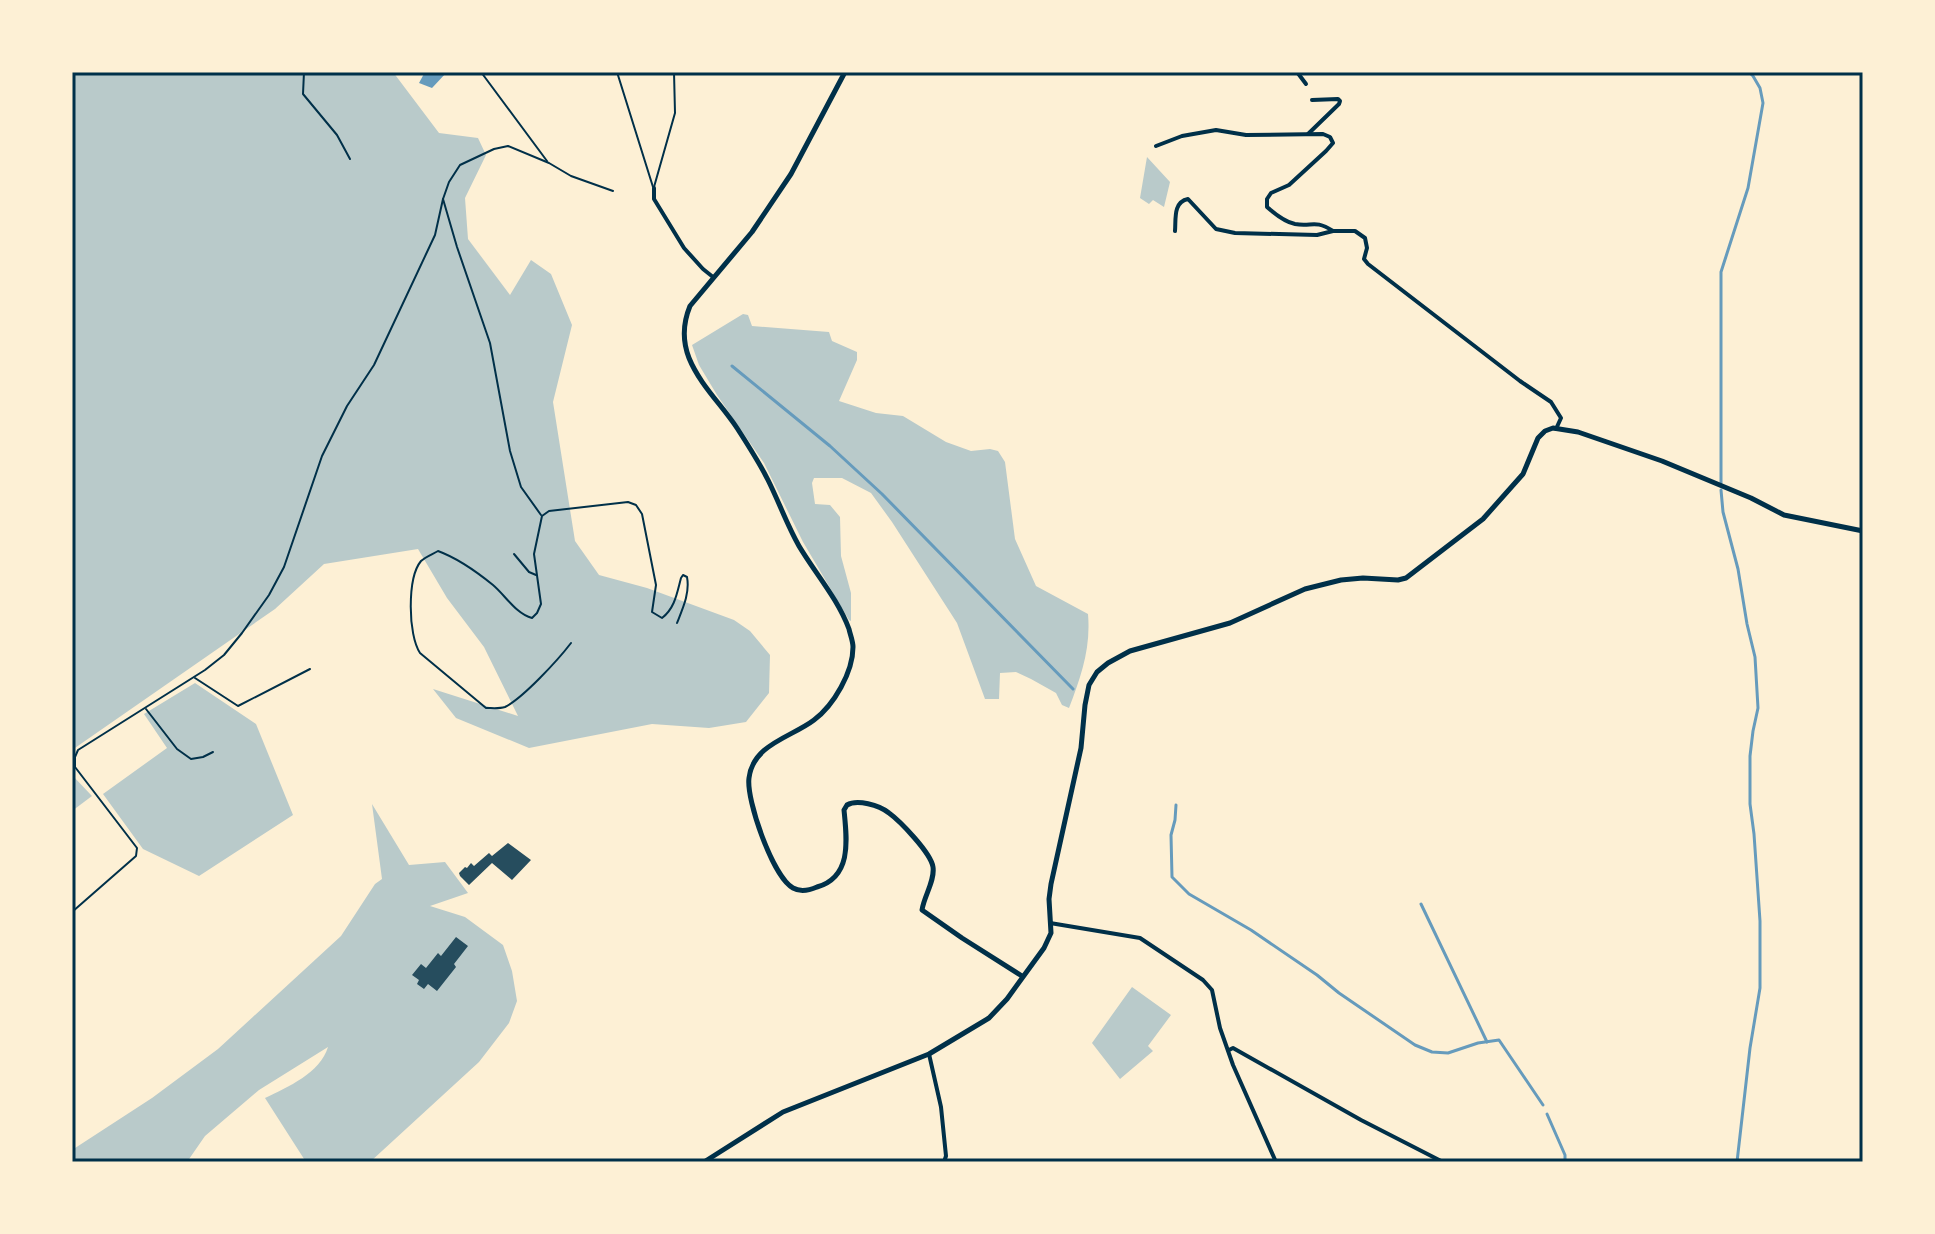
<svg xmlns="http://www.w3.org/2000/svg" width="1935" height="1234" viewBox="0 0 1935 1234" font-family="Figtree,sans-serif">
	<style>
		.green { fill: #b9caca }
		.water { fill: #669bbc }
		.lines { fill: none; stroke-linecap: round; stroke-linejoin: round }
		.stream { stroke: #669bbc; stroke-width: 3 }
		.building { fill: #264d5e }
		.service { stroke: #003049; stroke-width: 2 }
		.minor { stroke: #003049; stroke-width: 4 }
		.tertiary { stroke: #003049; stroke-width: 5 }
		.neatline { fill: none; stroke: #003049; stroke-width: 3 }
	</style>
	<rect width="100%" height="100%" fill="#fdf0d5"/>
	<!-- green -->
	<g class="green">
		<path d="M72 72H393L439 133 478 138 486 155 465 198 468 239 510 295 531 260 551 274 572 325 553 402 575 541 599 575 647 588 734 620 750 631 770 655 769 693 746 722 709 728 652 724 529 748 456 718 433 689 518 716 484 647 447 598 418 549 324 564 275 609 72 750Z"/>
		<path d="M1147 157 1170 182 1164 207 1153 200 1149 204 1140 198Z"/>
		<path d="M743 314 748 315 752 326 829 332 832 341 857 352V360L839 401 876 413 903 416 946 442 971 451 990 449 998 451 1005 462 1015 539 1036 586 1088 614C1091 648 1081 677 1069 708L1062 705 1056 693 1031 679 1016 672 1000 673 999 699H985L957 623 892 522 871 493 842 478H814L812 483 815 504 830 505 840 517 841 556 851 593V621L849 620 803 542 764 463 717 395 699 365 692 345Z"/>
		<path d="M195 683 256 724 293 815 199 876 143 849 103 794 167 748 144 714Z"/>
		<path d="M72 775 92 796 72 811Z"/>
		<path d="M372 804 409 865 445 862 468 893 430 906 465 917 503 945 512 971 517 1001 509 1023 479 1062 370 1162H306L265 1098C288 1087 320 1073 328 1047L259 1090 205 1136 187 1162H72V1150L152 1098 218 1049 341 936 375 884 382 879Z"/>
		<path d="M1132 987 1171 1015 1148 1046 1153 1051 1120 1079 1092 1043Z"/>
	</g>
	<!-- water -->
	<path class="water" d="M425 72H447L432 88 419 83Z"/>
	<g class="lines">
		<!-- stream -->
		<g class="stream">
			<path d="M732 366 830 446 882 494 1073 689"/>
			<path d="M1721 483V272L1748 188 1763 103 1760 88 1753 76 1749 72"/>
			<path d="M1721 490 1723 512 1738 569 1747 624 1755 657 1758 708 1753 731 1750 756V804L1754 834 1760 921V988L1750 1048 1737 1162"/>
			<path d="M1176 805 1175 820 1171 835 1172 877 1189 894 1251 930 1317 975 1339 993 1415 1045 1432 1052 1448 1053 1478 1043 1499 1040 1543 1105"/>
			<path d="M1421 904 1487 1042"/>
			<path d="M1547 1114 1565 1155V1162"/>
		</g>
	</g>
	<!-- building -->
	<g class="building">
		<path d="M508 843 531 860 512 880 492 863 469 885 460 876 459 873 465 867 467 868 471 863 474 866 489 853 492 856Z"/>
		<path d="M456 937 468 946 454 964 456 967 437 991 428 984 424 989 417 984 419 980 412 975 421 964 426 968 438 953 441 956Z"/>
	</g>
	<g class="lines">
		<!-- service -->
		<g class="service">
			<path d="M304 72 303 94 337 135 350 159"/>
			<path d="M481 72 547 161"/>
			<path d="M617 72 653 187"/>
			<path d="M654 187 675 113 674 72"/>
			<path d="M541 515 521 487 510 451 490 343 457 247 443 199 449 182 460 165 494 149 508 146 549 163 571 176 613 191"/>
			<path d="M514 554 529 572 536 575"/>
			<path d="M571 643C558 660 523 698 505 707 499 709 492 708 486 708L420 653C408 635 407 578 421 561 425 557 433 554 438 551 457 558 477 572 493 585 505 595 516 614 532 618L537 613 541 604 534 554 542 516 549 511 628 502 636 505 642 514 656 585 652 612 662 618C675 608 677 593 681 578L683 575 687 577C690 593 683 608 677 623"/>
			<path d="M195 678 238 706 310 669"/>
			<path d="M146 709 177 749 191 759 203 757 213 752"/>
			<path d="M72 912 136 856 137 848 75 767V757L78 750 205 670 224 655 242 633 269 595 284 567 322 456 347 406 374 365 435 235 443 199"/>
		</g>
		<!-- minor -->
		<g class="minor">
			<path d="M1297 72 1306 84"/>
			<path d="M1308 134 1339 104 1340 101 1338 99 1312 100"/>
			<path d="M1156 146 1182 136 1216 130 1246 135 1323 134 1330 137 1333 143 1326 151 1289 185 1271 193 1267 199V207C1275 214 1285 222 1295 224 1313 227 1314 219 1333 231"/>
			<path d="M654 188V199L684 248 703 269 713 277"/>
			<path d="M1175 231C1176 219 1173 202 1188 199L1216 229 1235 233 1317 235 1333 231H1355L1365 238 1367 248 1364 259 1368 264 1520 381 1551 402 1561 418 1556 429"/>
			<path d="M1050 923 1140 938 1203 980 1212 990 1220 1028 1233 1065 1276 1162"/>
			<path d="M1229 1050 1233 1048 1361 1120 1443 1162"/>
			<path d="M929 1054 941 1107 946 1156 944 1162"/>
		</g>
		<!-- tertiary -->
		<g class="tertiary">
			<path d="M845 72 791 174 752 232 690 306C683 323 682 340 689 358 700 385 722 405 737 428 748 445 759 462 768 480 779 502 787 525 799 546 815 573 838 599 849 629 850 634 853 641 853 647 853 672 834 705 814 720 792 737 753 744 749 778 746 800 773 877 793 888 800 892 810 890 817 887 852 877 847 840 844 810L847 805C857 799 879 805 889 813 900 821 931 853 933 867 935 881 924 896 922 910L962 938 1022 976"/>
			<path d="M704 1162 783 1112 929 1054 989 1018 1007 999 1044 948 1051 933 1049 899 1051 884 1081 748 1085 705 1089 685 1097 672 1108 663 1130 651 1230 623 1305 589 1341 580 1363 578 1398 580 1406 578 1483 519 1523 474 1538 438 1545 431 1553 428 1578 432 1662 461 1751 498 1784 515 1863 531"/>
		</g>
	</g>
	<!-- border -->
	<rect width="1935" height="1234" fill="none" stroke="#fdf0d5" stroke-width="148"/>
	<rect x="74" y="74" width="1787" height="1086" class="neatline"/>
</svg>
